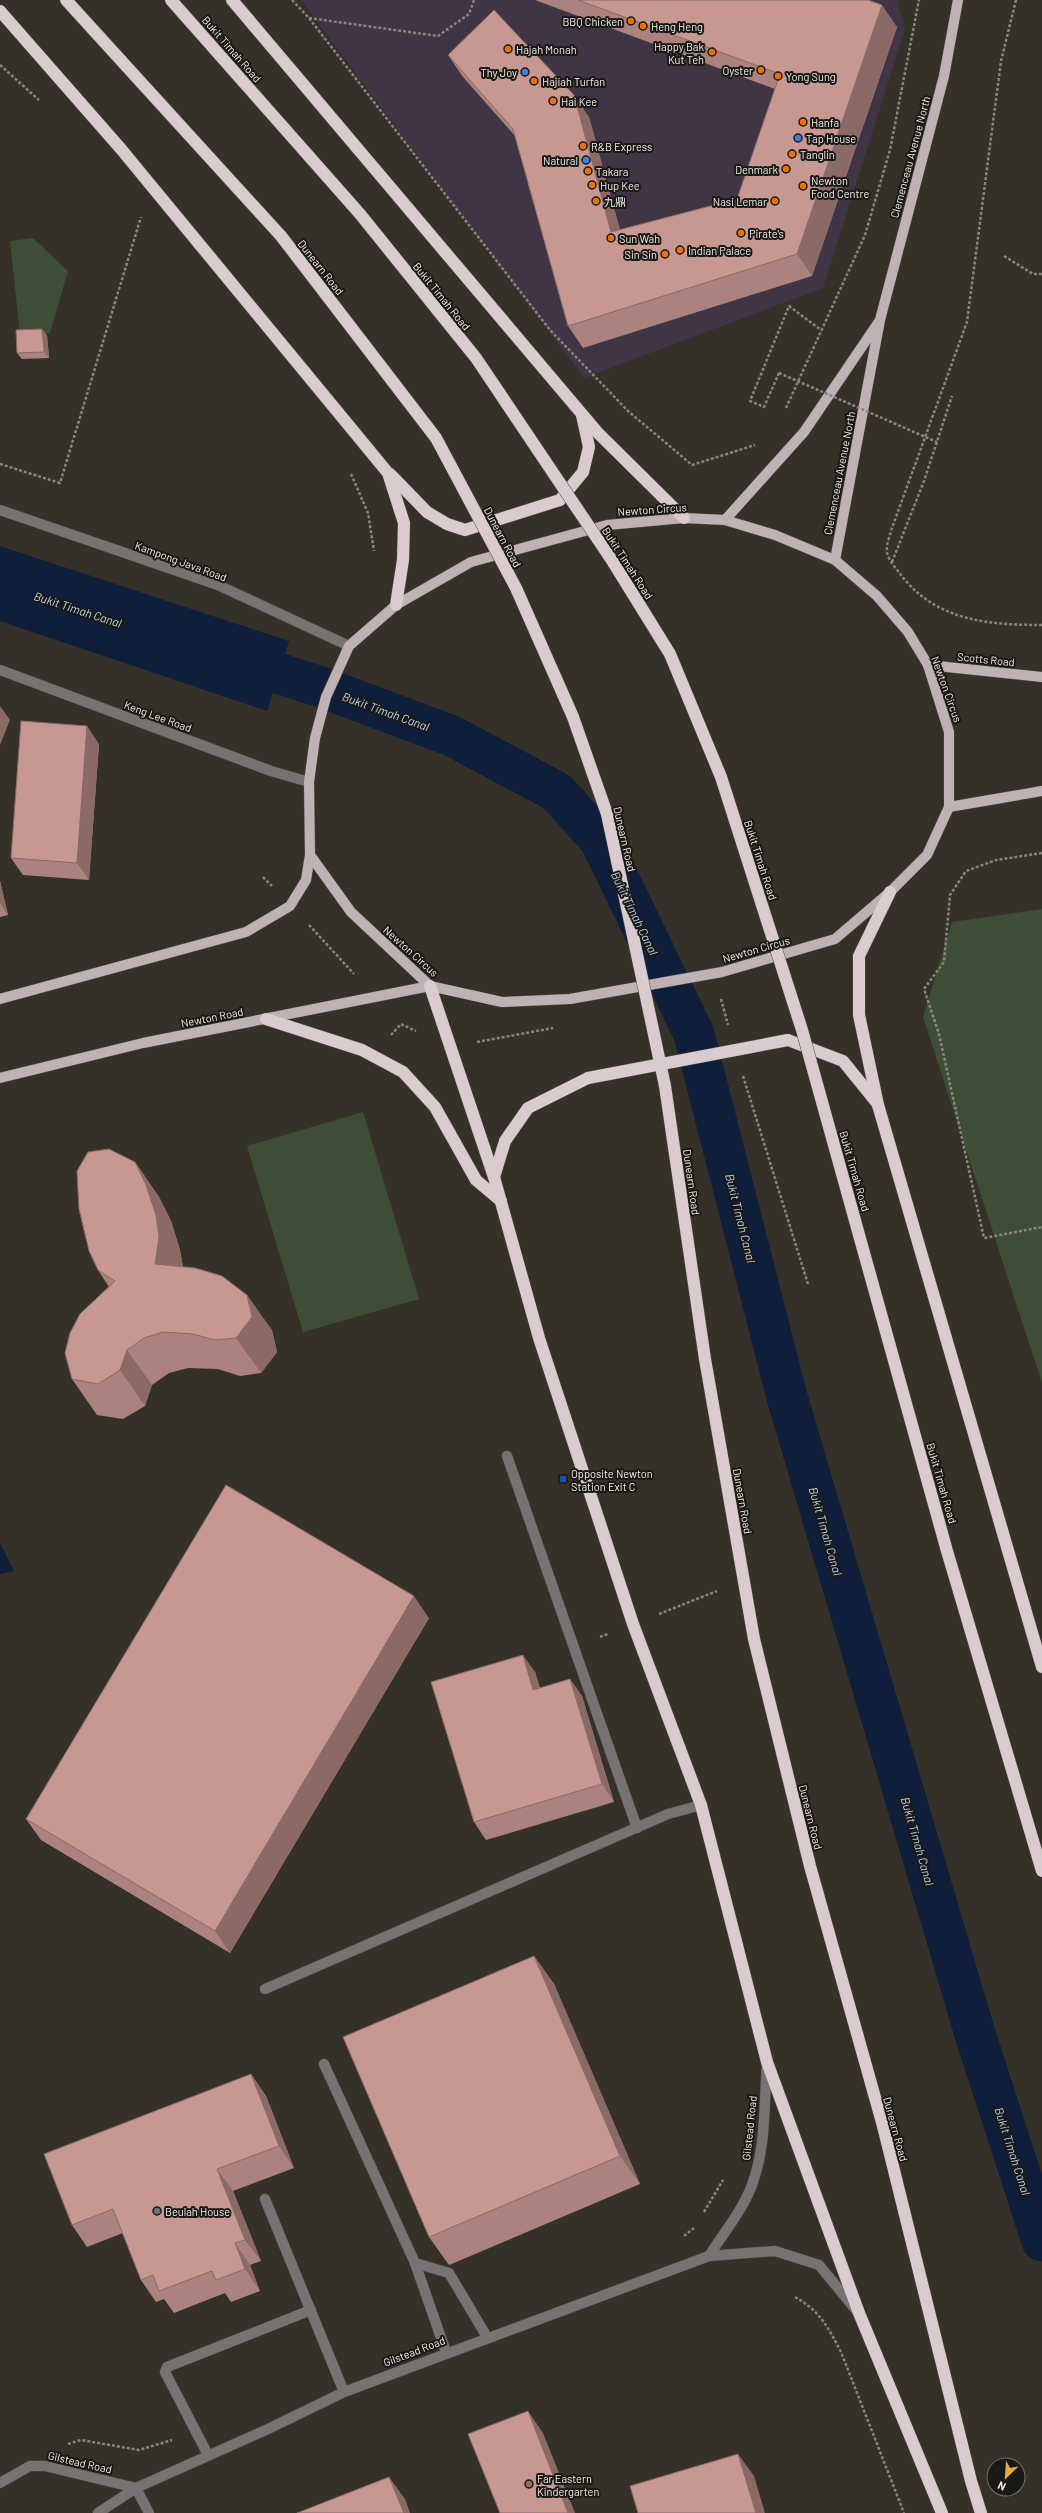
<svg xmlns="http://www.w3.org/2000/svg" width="1042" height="2513" viewBox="0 0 1042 2513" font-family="Barlow,'Noto Sans SC',sans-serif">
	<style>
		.commercial { fill: #3f3545 }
		.green { fill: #3e4d35 }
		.water { fill: #0e1e3b }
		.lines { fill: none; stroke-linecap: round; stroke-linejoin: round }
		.canal { stroke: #0e1e3b; stroke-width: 41 }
		.minor-casing { stroke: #544f47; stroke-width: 11 }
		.major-casing { stroke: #544f47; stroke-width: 11 }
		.highway-casing { stroke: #544f47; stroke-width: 13 }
		.path { stroke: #88847d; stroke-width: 2.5; stroke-dasharray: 3 2; stroke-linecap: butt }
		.minor { stroke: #787273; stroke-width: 10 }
		.major { stroke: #beb2b5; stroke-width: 10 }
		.highway { stroke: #d9cbce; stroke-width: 12 }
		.highway-bridge-casing { stroke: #544f47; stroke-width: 13; stroke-linecap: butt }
		.path-bridge { stroke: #88847d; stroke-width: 2.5; stroke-dasharray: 3 2; stroke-linecap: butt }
		.highway-bridge { stroke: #d9cbce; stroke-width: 12 }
		.wall { fill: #ab827e }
		.shaded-wall { fill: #8b6a66 }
		.building { fill: #c79792; stroke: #8b6a66 }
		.food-dot { fill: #e8710a; stroke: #1b1915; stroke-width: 1.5 }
		.shop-dot { fill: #3f7fe0; stroke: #1b1915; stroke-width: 1.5 }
		.transit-dot { fill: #1a4fb4; stroke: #1b1915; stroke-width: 1.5 }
		.worship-dot { fill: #6b7280; stroke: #1b1915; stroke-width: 1.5 }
		.education-dot { fill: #8d6e63; stroke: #1b1915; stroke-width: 1.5 }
		.labels { text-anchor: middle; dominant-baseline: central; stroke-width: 4; stroke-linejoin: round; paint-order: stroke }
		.poi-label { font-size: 11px; fill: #f1eee9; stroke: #1b1915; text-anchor: start }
		.street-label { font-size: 11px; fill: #f1eee9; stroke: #1b1915 }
		.water-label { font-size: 12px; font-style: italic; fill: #bdd2f5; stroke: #1b1915 }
	</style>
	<rect width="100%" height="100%" fill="#363128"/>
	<!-- commercial -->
	<path class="commercial" d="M301 0H897L905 29 823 288 584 378Z"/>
	<!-- green -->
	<g class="green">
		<path d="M33 238 68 271 50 333 20 335 10 241Z"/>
		<path d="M1042 909V1383L923 1017 952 922Z"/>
		<path d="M363 1112 419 1299 303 1332 247 1146Z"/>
	</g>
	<!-- water -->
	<g class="water">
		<path d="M0 546 289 641 267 711 0 621Z"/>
		<path d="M0 1543 14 1571 0 1574Z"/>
	</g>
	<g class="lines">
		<!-- canal -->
		<path class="canal" d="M225 656 321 687 452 736 557 792 600 840 694 1034 787 1397 975 2034 1042 2241"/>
		<!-- minor casing -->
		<g class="minor-casing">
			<g id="minor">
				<path d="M0 510 218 585 349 646"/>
				<path d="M0 670 271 771 309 782"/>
				<path d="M507 1456 637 1828"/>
				<path d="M265 1989 668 1814 701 1805"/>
				<path d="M324 2064 415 2263 446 2352"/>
				<path d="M265 2199 344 2392"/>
				<path d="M709 2256C725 2231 746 2206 754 2179 766 2143 764 2102 767 2065"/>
				<path d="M415 2263 449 2273 487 2337"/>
				<path d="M208 2455 165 2372 167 2367 311 2310"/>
				<path d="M0 2483 30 2466H45L136 2488"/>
				<path d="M136 2488 149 2513"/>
				<path d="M98 2513 136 2488 268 2429 344 2392 709 2256 775 2251 819 2265 856 2310"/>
			</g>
		</g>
		<!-- major casing -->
		<g class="major-casing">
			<g id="major">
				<path d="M725 520 804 432 878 323"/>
				<path d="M835 560 880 320 944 76 958 0"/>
				<path d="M928 665 1042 677"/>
				<path d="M949 807 1042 791"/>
				<path d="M0 999 246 932 290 906 306 880 310 855 309 782 315 738 326 697 349 646 396 605 471 562 607 525 684 518 725 520 775 535 835 560 877 596 908 632 928 665 949 732V807L927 855 890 892 835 939 722 972 570 999 502 1002 430 986 351 912 310 855"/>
				<path d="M0 1078 143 1043 430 986"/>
			</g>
		</g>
		<!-- highway casing -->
		<g class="highway-casing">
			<g id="highway">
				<path d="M232 0 598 433 684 518"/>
				<path d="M0 11 121 149 388 473 404 523 403 560 396 605"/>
				<path d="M390 474 427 512 447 524 465 530 560 500 583 472 589 447 582 415"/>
				<path d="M890 892 859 956V1015L878 1105 1042 1667"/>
				<path d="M430 986 494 1177 539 1338 633 1624 701 1805 767 2062 859 2313 942 2513"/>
				<path d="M266 1019 362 1050 403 1072 435 1107 476 1180 501 1201"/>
				<path d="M788 1040 843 1061 877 1103"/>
				<path d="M494 1177 505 1141 528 1108 588 1078"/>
				<path d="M883 2126 971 2481 981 2513"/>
			</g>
		</g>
		<!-- path -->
		<g class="path">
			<path d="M292 0 309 18 550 330 628 411 692 465 755 445"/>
			<path d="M1016 0 1001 61 967 322 892 528C890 535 886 545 887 552 888 560 896 568 901 575 936 621 989 625 1042 625"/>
			<path d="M309 18 438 36 469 14 474 0"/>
			<path d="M0 65 39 100"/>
			<path d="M1004 256 1033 274H1042"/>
			<path d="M779 373 764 407 750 401 789 306 821 330"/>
			<path d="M786 408 865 235 890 150 919 0"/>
			<path d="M0 464 60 483 141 217"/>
			<path d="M351 474 368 513 374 551"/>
			<path d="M892 562 924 481 952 396"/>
			<path d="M1042 853 996 860 966 871 950 895 944 962 924 989 939 1034 984 1238 1042 1227"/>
			<path d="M263 877 272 886"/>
			<path d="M309 925 354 974"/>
			<path d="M721 999 728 1025"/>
			<path d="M391 1035 401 1024 416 1031"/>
			<path d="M477 1042 553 1028"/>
			<path d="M743 1076 808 1284"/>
			<path d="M659 1614 717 1591"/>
			<path d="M600 1637 608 1634"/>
			<path d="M704 2212 723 2180"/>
			<path d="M684 2236 694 2228"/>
			<path d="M795 2297C820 2311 828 2327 841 2352L904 2513"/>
			<path d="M68 2444 81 2440 139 2450 172 2440"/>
		</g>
		<!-- minor -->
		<use href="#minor" class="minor"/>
		<!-- major -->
		<use href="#major" class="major"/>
		<!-- highway -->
		<use href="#highway" class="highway"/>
		<!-- highway-bridge casing -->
		<g class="highway-bridge-casing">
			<g id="highway-bridge">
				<path d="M66 0 281 236 436 438 516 588 573 717 607 814 665 1086 705 1359 754 1639 810 1866 883 2126"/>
				<path d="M171 0 360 214 476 358 613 562 670 654 721 777 802 1030 947 1551 1042 1871"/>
				<path d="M588 1078 788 1040"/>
			</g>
		</g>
		<!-- path-bridge -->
		<path class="path-bridge" d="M779 373 937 442"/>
		<!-- highway-bridge -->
		<use href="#highway-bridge" class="highway-bridge"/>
	</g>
	<!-- wall -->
	<g class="wall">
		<path d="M535 0H868L897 27 812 276 583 348 568 326 515 136 463 77 448 55 589 117 620 230 737 199 775 89Z"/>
		<path d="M47 335 49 358 22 359 17 353Z"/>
		<path d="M99 744 89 880 23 875 11 858Z"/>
		<path d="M0 881 8 915 0 917Z"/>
		<path d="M135 1162 159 1197 171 1221 180 1250 183 1267 272 1330 277 1352 261 1373 240 1376 218 1369 188 1368 169 1373 152 1385 145 1406 123 1419 97 1415 72 1379 109 1287 98 1270Z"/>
		<path d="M429 1618 230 1953 41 1840 26 1819Z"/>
		<path d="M535 1672 540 1688 570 1679 582 1696 614 1802 486 1840 474 1822Z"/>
		<path d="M534 1956 554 1984 640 2184 449 2265 429 2237Z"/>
		<path d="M251 2074 266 2096 294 2168 233 2191 261 2261 250 2265 260 2291 231 2302 225 2293 174 2313 164 2299 156 2302 141 2280 123 2233 87 2247 72 2225Z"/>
	</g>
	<!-- shaded-wall -->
	<g class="shaded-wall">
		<path d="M882 5 897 27 812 276 797 254Z"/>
		<path d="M574 95 589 117 626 254 611 232Z"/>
		<path d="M42 329 47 335 49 358 44 352Z"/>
		<path d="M0 706 10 720 0 745Z"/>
		<path d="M87 726 99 744 89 880 77 863Z"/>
		<path d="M0 881 8 915 0 903Z"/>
		<path d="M135 1162 159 1197 171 1221 180 1250 184 1272 155 1264Z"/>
		<path d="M247 1295 272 1330 277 1352 261 1373 236 1338Z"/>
		<path d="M127 1350 152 1385 145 1406 120 1370Z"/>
		<path d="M414 1596 429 1618 230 1953 215 1931Z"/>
		<path d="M523 1655 535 1672 546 1707 533 1690Z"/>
		<path d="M570 1679 582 1696 614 1802 602 1784Z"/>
		<path d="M534 1956 554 1984 640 2184 620 2156Z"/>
		<path d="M251 2074 266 2096 294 2168 279 2146Z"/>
		<path d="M217 2169 233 2191 261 2261 245 2240Z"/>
		<path d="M235 2243 250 2265 260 2291 245 2269Z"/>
		<path d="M528 2411 543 2433 575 2513H568Z"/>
		<path d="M738 2454 754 2476 765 2513H756Z"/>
		<path d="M389 2477 405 2499 410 2513H404Z"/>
	</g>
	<!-- building -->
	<g class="building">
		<path d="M578 0H868L882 5 797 254 568 326 513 129 448 55 494 10 574 95 611 232 737 199 780 74Z"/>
		<path d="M42 329 44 352 17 353 16 330Z"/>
		<path d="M21 721 87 726 77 863 11 858Z"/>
		<path d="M109 1149 135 1162 146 1185 156 1215 159 1237 155 1264 195 1268 222 1276 247 1295 252 1317 236 1338 215 1340 193 1334 163 1332 144 1338 127 1350 120 1370 98 1384 72 1379 65 1353 70 1333 80 1314 115 1281 98 1270 89 1251 79 1209 77 1171 88 1152Z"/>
		<path d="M226 1485 414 1596 215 1931 26 1819Z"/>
		<path d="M523 1655 533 1690 570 1679 602 1784 474 1822 431 1682Z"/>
		<path d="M534 1956 620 2156 429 2237 343 2037Z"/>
		<path d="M251 2074 279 2146 217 2169 245 2240 235 2243 245 2269 216 2280 212 2271 159 2291 153 2275 141 2280 113 2209 72 2225 44 2154Z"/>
		<path d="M528 2411 568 2513H500L468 2434Z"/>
		<path d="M738 2454 756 2513H638L630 2486Z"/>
		<path d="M389 2477 404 2513H297Z"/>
	</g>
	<!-- markers -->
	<g class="food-dot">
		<circle cx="631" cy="21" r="4"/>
		<circle cx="643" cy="26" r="4"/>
		<circle cx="508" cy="49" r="4"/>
		<circle cx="712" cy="52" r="4"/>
		<circle cx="761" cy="70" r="4"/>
		<circle cx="778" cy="76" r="4"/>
		<circle cx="534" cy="81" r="4"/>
		<circle cx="553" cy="101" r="4"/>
		<circle cx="803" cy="122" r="4"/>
		<circle cx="583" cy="146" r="4"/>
		<circle cx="792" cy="154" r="4"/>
		<circle cx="786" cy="169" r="4"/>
		<circle cx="588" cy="171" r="4"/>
		<circle cx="592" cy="185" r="4"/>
		<circle cx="803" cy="186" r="4"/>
		<circle cx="596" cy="201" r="4"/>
		<circle cx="775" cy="201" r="4"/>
		<circle cx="741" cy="233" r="4"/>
		<circle cx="611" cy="238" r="4"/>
		<circle cx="680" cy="250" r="4"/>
		<circle cx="665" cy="254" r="4"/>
	</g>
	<g class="shop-dot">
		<circle cx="525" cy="72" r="4"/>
		<circle cx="798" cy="138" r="4"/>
		<circle cx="586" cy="160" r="4"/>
	</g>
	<rect class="transit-dot" x="559" y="1475" width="8" height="8" rx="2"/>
	<circle class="worship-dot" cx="157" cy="2211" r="4"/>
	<circle class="education-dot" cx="529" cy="2484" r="4"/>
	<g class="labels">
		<!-- poi labels -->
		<g class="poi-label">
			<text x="623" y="21" text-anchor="end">BBQ Chicken</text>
			<text x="651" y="26">Heng Heng</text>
			<text x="704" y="46" text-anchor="end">Happy Bak<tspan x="704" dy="13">Kut Teh</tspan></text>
			<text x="516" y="49">Hajah Monah</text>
			<text x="753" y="70" text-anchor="end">Oyster</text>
			<text x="517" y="72" text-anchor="end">Thy Joy</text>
			<text x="786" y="76">Yong Sung</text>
			<text x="542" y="81">Hajiah Turfan</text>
			<text x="561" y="101">Hai Kee</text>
			<text x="811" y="122">Hanfa</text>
			<text x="806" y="138">Tap House</text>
			<text x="591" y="146">R&amp;B Express</text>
			<text x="800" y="154">Tanglin</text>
			<text x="578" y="160" text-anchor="end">Natural</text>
			<text x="778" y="169" text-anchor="end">Denmark</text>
			<text x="596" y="171">Takara</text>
			<text x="811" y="180">Newton<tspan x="811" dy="13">Food Centre</tspan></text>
			<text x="600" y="185">Hup Kee</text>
			<text x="604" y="201">九鼎</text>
			<text x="767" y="201" text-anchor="end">Nasi Lemar</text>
			<text x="749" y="233">Pirate's</text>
			<text x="619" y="238">Sun Wah</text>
			<text x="688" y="250">Indian Palace</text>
			<text x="657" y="254" text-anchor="end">Sin Sin</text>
			<text x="571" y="1473">Opposite Newton<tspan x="571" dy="13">Station Exit C</tspan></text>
			<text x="165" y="2211">Beulah House</text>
			<text x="537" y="2478">Far Eastern<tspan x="537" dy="13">Kindergarten</tspan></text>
		</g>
		<!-- street labels -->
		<g class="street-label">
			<text transform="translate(232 49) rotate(49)">Bukit Timah Road</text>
			<text transform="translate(910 157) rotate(-75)">Clemenceau Avenue North</text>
			<text transform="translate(321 267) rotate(52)">Dunearn Road</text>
			<text transform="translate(442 296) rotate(51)">Bukit Timah Road</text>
			<text transform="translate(839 473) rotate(-79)">Clemenceau Avenue North</text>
			<text transform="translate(652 509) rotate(-4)">Newton Circus</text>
			<text transform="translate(503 537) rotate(62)">Dunearn Road</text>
			<text transform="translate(181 561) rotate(20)">Kampong Java Road</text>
			<text transform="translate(628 563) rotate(57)">Bukit Timah Road</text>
			<text transform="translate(986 659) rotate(6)">Scotts Road</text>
			<text transform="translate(947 689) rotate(70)">Newton Circus</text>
			<text transform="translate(158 716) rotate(20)">Keng Lee Road</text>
			<text transform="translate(625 839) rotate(77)">Dunearn Road</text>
			<text transform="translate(761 860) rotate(72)">Bukit Timah Road</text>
			<text transform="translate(756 949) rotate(-16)">Newton Circus</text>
			<text transform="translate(411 951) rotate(42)">Newton Circus</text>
			<text transform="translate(212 1017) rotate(-11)">Newton Road</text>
			<text transform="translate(855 1171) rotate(74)">Bukit Timah Road</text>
			<text transform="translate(692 1182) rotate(82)">Dunearn Road</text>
			<text transform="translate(942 1483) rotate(74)">Bukit Timah Road</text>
			<text transform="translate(743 1501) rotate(80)">Dunearn Road</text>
			<text transform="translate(811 1817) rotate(76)">Dunearn Road</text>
			<text transform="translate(749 2128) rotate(-84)">Gilstead Road</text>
			<text transform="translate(896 2129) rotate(75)">Dunearn Road</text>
			<text transform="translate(414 2351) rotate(-21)">Gilstead Road</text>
			<text transform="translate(80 2462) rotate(13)">Gilstead Road</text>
		</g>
		<!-- water labels -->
		<g class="water-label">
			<text transform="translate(78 609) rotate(18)">Bukit Timah Canal</text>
			<text transform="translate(386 711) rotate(20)">Bukit Timah Canal</text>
			<text transform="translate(635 913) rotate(64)">Bukit Timah Canal</text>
			<text transform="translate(741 1218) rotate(76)">Bukit Timah Canal</text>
			<text transform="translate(826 1531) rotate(74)">Bukit Timah Canal</text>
			<text transform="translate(918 1841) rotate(74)">Bukit Timah Canal</text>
			<text transform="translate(1013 2151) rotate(72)">Bukit Timah Canal</text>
		</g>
	</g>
	<!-- north arrow -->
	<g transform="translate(1006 2477) rotate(205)"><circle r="19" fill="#1b1915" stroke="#716e6a"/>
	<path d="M0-3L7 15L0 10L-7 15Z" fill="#e7ac37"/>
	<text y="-6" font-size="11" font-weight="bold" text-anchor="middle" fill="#f1eee9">N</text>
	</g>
</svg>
